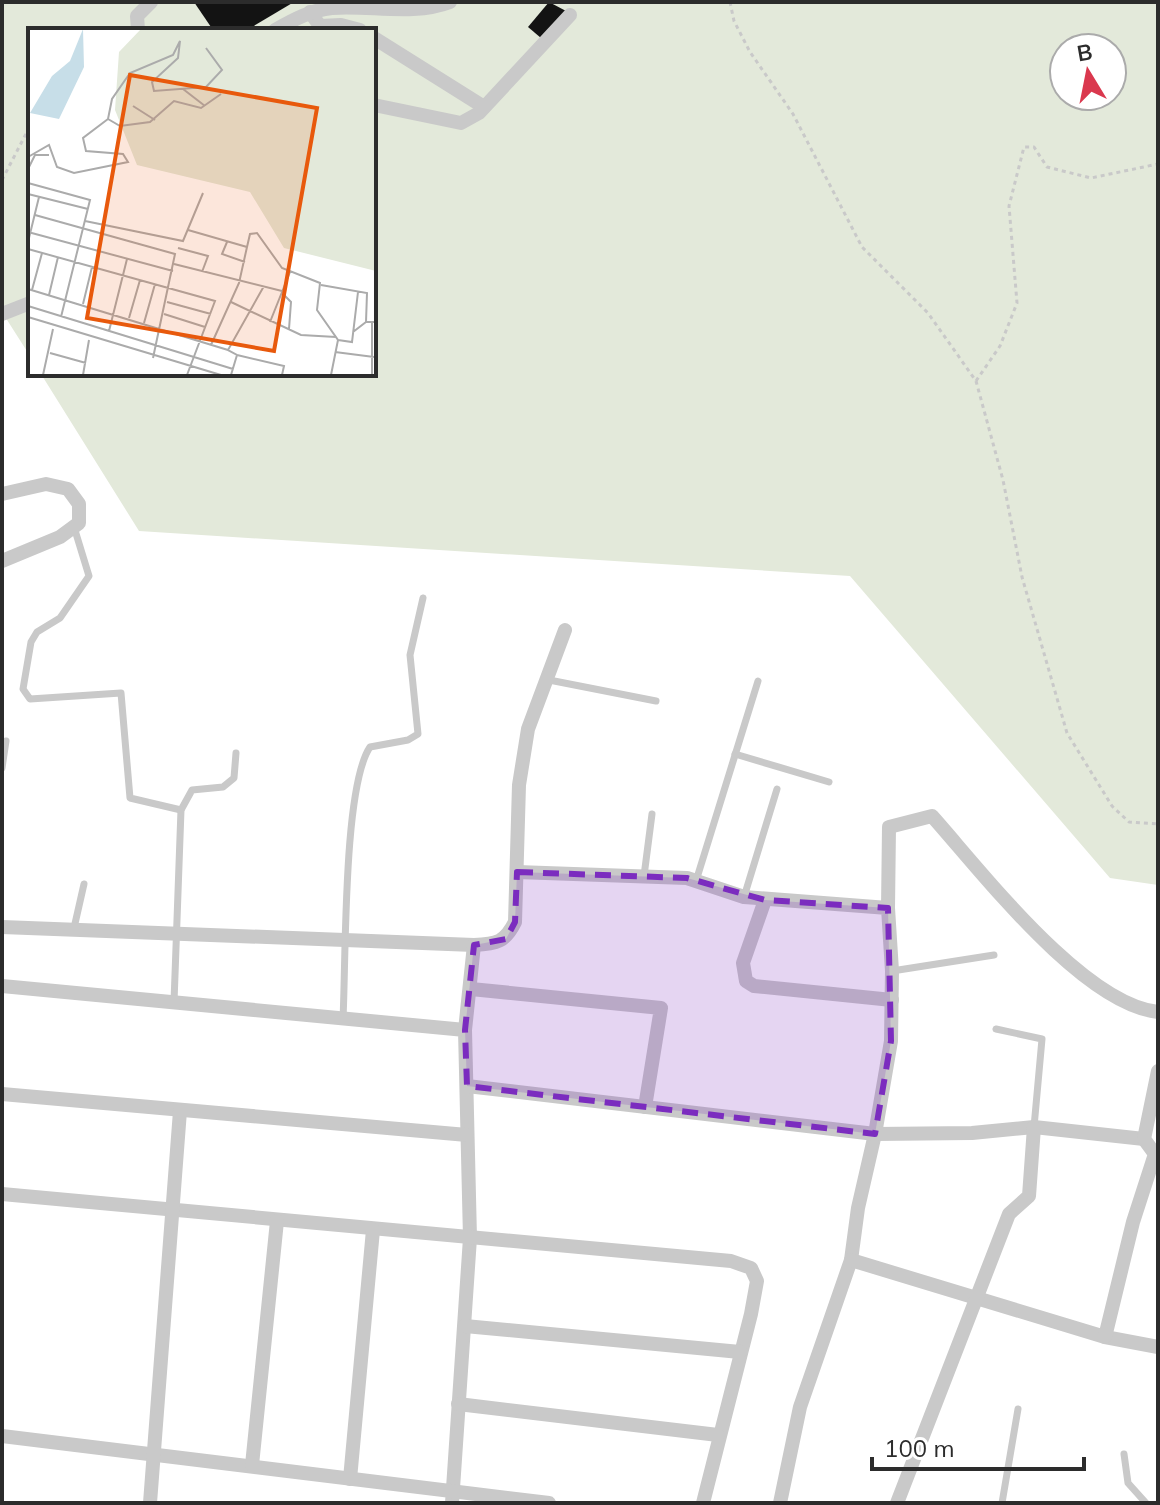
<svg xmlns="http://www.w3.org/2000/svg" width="1160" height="1505" viewBox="0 0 1160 1505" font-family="Mulish,sans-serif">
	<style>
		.green { fill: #e3e9da; fill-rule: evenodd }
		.building { fill: #131313 }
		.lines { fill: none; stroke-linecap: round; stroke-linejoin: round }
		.path { stroke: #c9c9c9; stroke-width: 3; stroke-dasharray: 4 4; stroke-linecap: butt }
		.lane { stroke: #c9c9c9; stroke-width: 7 }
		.street { stroke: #c9c9c9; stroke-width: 14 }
		.marked { fill: #7b2cbf; fill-opacity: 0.2; stroke: #7b2cbf; stroke-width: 6; stroke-dasharray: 16 10; stroke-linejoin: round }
		.inset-road { fill: none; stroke: #ababab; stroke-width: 2 }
		.view { fill: #e8590c; fill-opacity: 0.15; stroke: #e8590c; stroke-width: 4 }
		.inset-edge { fill: none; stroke: #2c2c2c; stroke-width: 4 }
	</style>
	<rect width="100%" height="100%" fill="#fff"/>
	<!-- green -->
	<path class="green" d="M2 2H1158V885L1110 878 850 576 139 531 41 374H374V30H30V356L2 312ZM1064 48H1112V96H1064Z"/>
	<!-- building -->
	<g class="building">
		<path d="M194 2H294L247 30H213Z"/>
		<path d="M549 2 566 11 541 38 528 27Z"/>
	</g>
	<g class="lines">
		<!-- path -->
		<g class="path">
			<path d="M730 2 734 21 750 52 793 114 862 247 928 313 976 381 1003 480 1022 577 1067 733 1112 806 1129 822 1158 824"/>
			<path d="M2 180 30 126"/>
			<path d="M976 381 1000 346 1017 303 1009 206 1024 147H1034L1047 167 1091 178 1158 164"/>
		</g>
		<!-- lane -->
		<g class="lane">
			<path d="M74 527 89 576 60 618 37 632 31 642 23 689 30 699 121 693 130 798 181 810"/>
			<path d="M544 679 656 701"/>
			<path d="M735 754 829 782"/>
			<path d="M2 768 6 741"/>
			<path d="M644 876 652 814"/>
			<path d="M696 881 758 681"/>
			<path d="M744 897 777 789"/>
			<path d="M74 928 84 884"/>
			<path d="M892 971 994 955"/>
			<path d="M174 1002 181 810 192 790 223 787 234 778 236 753"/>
			<path d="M343 1018C346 962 343 787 370 747L408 740 418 734 410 655 423 598"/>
			<path d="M996 1029 1042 1039 1034 1127"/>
			<path d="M1124 1454 1128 1483 1146 1503"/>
			<path d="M1002 1503 1018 1409"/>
		</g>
		<!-- street -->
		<g class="street">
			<path d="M310 12 320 26 341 25 360 30"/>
			<path d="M138 30 137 16 151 2"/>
			<path d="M275 30C293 20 311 10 332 8 370 5 414 16 450 2"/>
			<path d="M374 38 484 107"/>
			<path d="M374 105 461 123 479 113 570 15"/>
			<path d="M2 314 30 303"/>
			<path d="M2 494 46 484 68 489 79 504V523L60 537 2 561"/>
			<path d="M517 872 687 878 744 897 888 908 892 971 891 1041 875 1134 858 1208 851 1260 800 1407 780 1503"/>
			<path d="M765 900 743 963 746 981 754 986 892 1000"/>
			<path d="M888 908 889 827 932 816C982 872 1083 1004 1158 1012"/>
			<path d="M2 927 474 945C497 944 505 942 515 922L519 785 528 729 565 630"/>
			<path d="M2 986 465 1030 470 1238 452 1503"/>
			<path d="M471 989 661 1008 645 1107"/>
			<path d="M465 1030 474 945"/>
			<path d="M467 1086 875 1134 972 1133 1034 1127 1144 1139"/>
			<path d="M2 1094 467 1135"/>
			<path d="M2 1194 731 1261 751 1268 757 1281 751 1314 703 1503"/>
			<path d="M851 1260 1105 1337 1158 1347"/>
			<path d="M465 1326 740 1352"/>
			<path d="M1105 1337 1133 1222 1155 1154 1144 1139 1158 1071"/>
			<path d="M458 1404 718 1435"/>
			<path d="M2 1436 549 1503"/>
			<path d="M252 1465 277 1221"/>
			<path d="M350 1479 373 1230"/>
			<path d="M150 1503 180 1111"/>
			<path d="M897 1503 1009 1214 1029 1196 1034 1127"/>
		</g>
	</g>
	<!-- marked area -->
	<path class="marked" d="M517 872 687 878 765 900 888 908 891 1041 875 1134 467 1086 465 1030 474 945 506 939 515 922Z"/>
	<!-- overview -->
	<g transform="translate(28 28)">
		<rect width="348" height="348" fill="#fff"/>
		<path d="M113 1H348V243L256 220 222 164 109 137 87 82 91 24Z" fill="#e3e9da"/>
		<path d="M55 1 56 39 31 91 2 85 24 48 42 33Z" fill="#c7dee8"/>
		<path class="inset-road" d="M155 61 177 78M105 78 127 92M80 91 92 98 122 94 146 73 173 80 193 66M0 129 21 117 29 139 46 145 100 134 95 126 58 123 55 110 80 91 84 71 102 45 145 27 152 13 150 30 124 54 126 63 178 59 194 42 178 20M0 141 7 127H21M0 155 62 172 33 289M0 166 60 181M7 187 147 226 125 330M57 193 155 213 175 165M160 202 219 219 211 255 183 317M0 204 145 243M0 214 11 169M199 214 194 226 217 234M219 219 222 206 229 205 254 240 292 255 289 282 310 312 303 347M150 220 180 228 174 244M0 221 187 273 159 347M146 236 254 263M293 257 339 265 338 294M0 261 200 322M4 262 14 225M255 266 263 274 261 301M21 267 30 229M139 274 183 286M203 274 273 307 308 309M55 276 64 239M0 278 205 341M136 286 177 299M0 289 193 347M101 290 112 252M242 294 262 244M344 294V347M116 295 127 256M81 303 99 231M325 304 338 294H348M310 312 324 314 330 264M307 324 346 329M22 325 58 335M209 327 256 338 254 347M15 347 25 301M55 347 61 312M203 347 209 327 200 322 236 258"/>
		<path class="view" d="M102 47 289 80 246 323 59 290Z"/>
		<rect width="348" height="348" class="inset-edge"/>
	</g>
	<!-- border -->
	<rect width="1160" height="1505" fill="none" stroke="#2c2c2c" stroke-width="8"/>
	<!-- north arrow -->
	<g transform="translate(1088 72) rotate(350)"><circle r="38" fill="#ffffff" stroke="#ababab" stroke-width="2"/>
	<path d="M0-6L14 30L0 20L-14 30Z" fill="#da384e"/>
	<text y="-12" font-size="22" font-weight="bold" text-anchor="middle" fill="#2c2c2c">B</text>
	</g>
	<!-- scale -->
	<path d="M872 1457v12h212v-12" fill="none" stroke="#2c2c2c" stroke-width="4"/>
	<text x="884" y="1457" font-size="24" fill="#2c2c2c" stroke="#ffffff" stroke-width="6" paint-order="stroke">100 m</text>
</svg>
